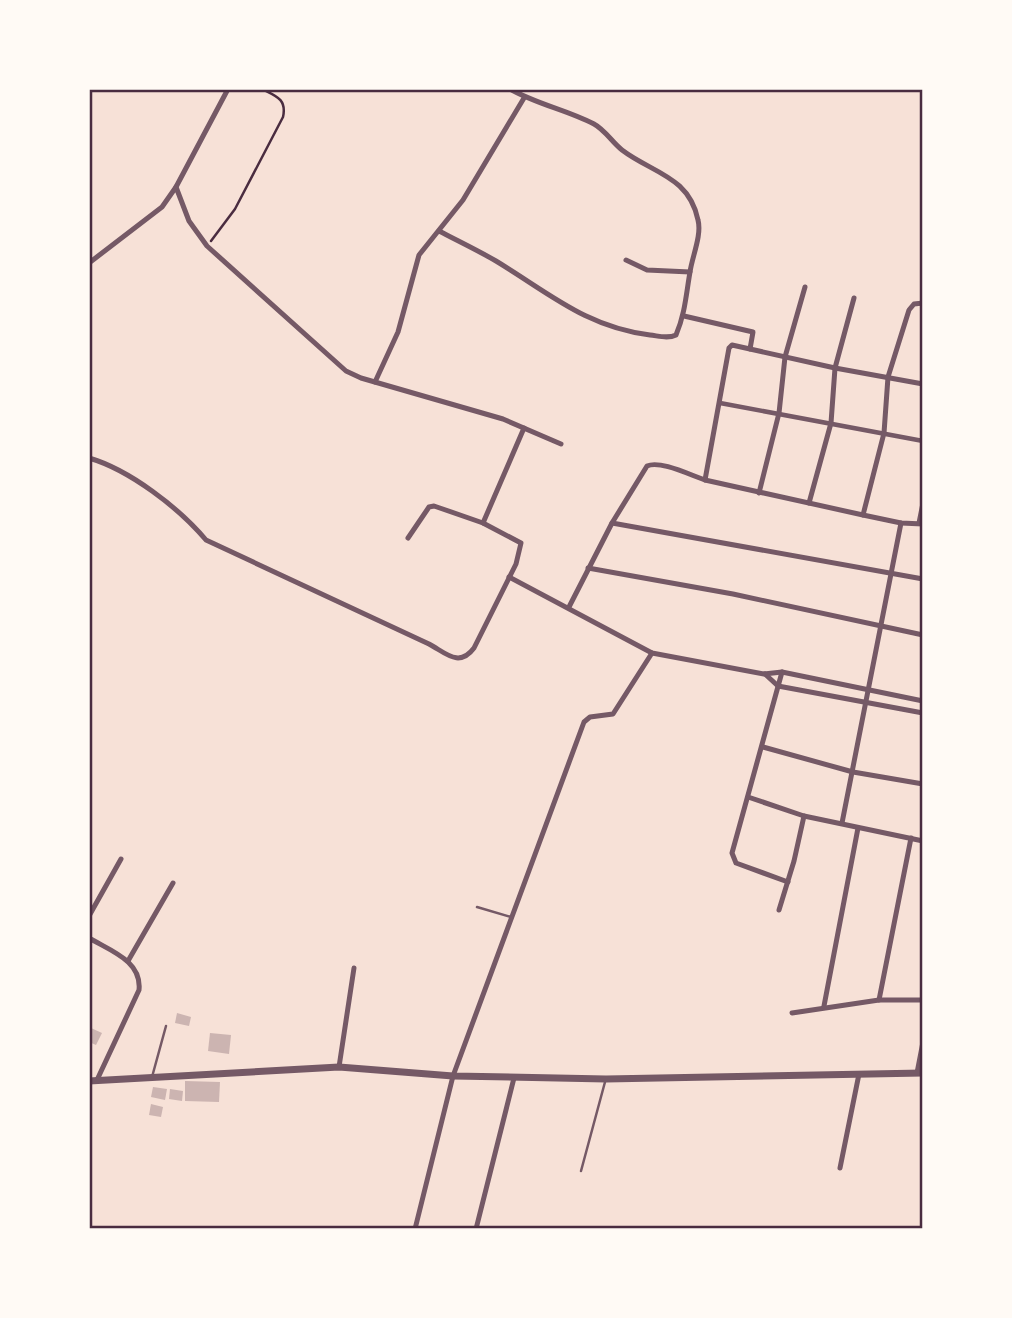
<svg xmlns="http://www.w3.org/2000/svg" width="1012" height="1318" viewBox="0 0 1012 1318" font-family="Quicksand,sans-serif">
	<style>
		.building { fill: #ccb4b1 }
		.lines { fill: none; stroke-linecap: round; stroke-linejoin: round }
		.path { stroke: #4a2c40; stroke-width: 2.5 }
		.service { stroke: #755966; stroke-width: 2.5 }
		.pedestrian { stroke: #755966; stroke-width: 4.5 }
		.minor { stroke: #755966; stroke-width: 5 }
		.tertiary { stroke: #755966; stroke-width: 7 }
		.neatline { fill: none; stroke: #4a2c40; stroke-width: 2.5 }
	</style>
	<rect width="100%" height="100%" fill="#f7e1d7"/>
	<!-- building -->
	<g class="building">
		<path d="M177 1013 191 1017 189 1026 175 1023Z"/>
		<path d="M91 1028 102 1033 96 1045 89 1042Z"/>
		<path d="M210 1033 231 1035 229 1054 208 1051Z"/>
		<path d="M185 1081 220 1082 219 1102 185 1101Z"/>
		<path d="M153 1087 167 1089 165 1100 151 1097Z"/>
		<path d="M170 1089 183 1091 182 1101 169 1099Z"/>
		<path d="M151 1104 163 1107 161 1117 149 1115Z"/>
	</g>
	<g class="lines">
		<!-- path -->
		<path class="path" d="M211 241 235 209 283 117C287 99 276 96 262 89"/>
		<!-- service -->
		<g class="service">
			<path d="M477 907 511 917"/>
			<path d="M152 1077 166 1026"/>
			<path d="M581 1171 605 1082"/>
		</g>
		<!-- pedestrian -->
		<path class="pedestrian" d="M720 403 923 441"/>
		<!-- minor -->
		<g class="minor">
			<path d="M176 187 228 89"/>
			<path d="M439 231C458 241 477 250 496 261 549 293 586 327 650 335 659 336 668 339 676 335 685 314 686 295 690 272 692 257 702 235 698 220 689 176 652 173 622 150 612 142 605 130 594 124 567 110 536 104 510 89"/>
			<path d="M626 260 647 270 690 272"/>
			<path d="M89 263 162 207 176 187 189 221 207 246 346 371 361 378 503 419 561 444"/>
			<path d="M684 316 753 332 750 349"/>
			<path d="M375 382 398 332 419 255 463 200 524 98"/>
			<path d="M89 458C130 470 179 508 206 540L429 644C446 653 459 668 474 648L516 564 521 543 483 523 434 506 429 507 408 538"/>
			<path d="M705 480 863 515 901 523 923 524"/>
			<path d="M759 493 779 413 785 357 805 287"/>
			<path d="M809 503 831 423 835 368 854 298"/>
			<path d="M863 515 884 433 888 377 909 310 914 304 923 303"/>
			<path d="M483 523 524 428"/>
			<path d="M612 523 923 579"/>
			<path d="M919 523 923 503"/>
			<path d="M588 568 733 594 923 635"/>
			<path d="M509 577 652 653 764 674 782 672 923 701"/>
			<path d="M569 607 612 523 647 466C660 460 690 475 705 480L729 348 732 345 835 368 923 384"/>
			<path d="M782 672 732 853 736 863 788 882"/>
			<path d="M765 674 778 686 923 713"/>
			<path d="M763 747 853 772 923 784"/>
			<path d="M748 797 804 816 923 841"/>
			<path d="M842 823 901 523"/>
			<path d="M779 910 794 861 804 816"/>
			<path d="M89 916 121 859"/>
			<path d="M89 938C111 951 142 961 139 990L97 1080"/>
			<path d="M128 961 173 883"/>
			<path d="M879 1000 911 838"/>
			<path d="M824 1006 858 828"/>
			<path d="M792 1013 879 1000H923"/>
			<path d="M339 1067 354 968"/>
			<path d="M917 1073 923 1042"/>
			<path d="M840 1168 859 1074"/>
			<path d="M415 1229 453 1076 584 722 590 717 613 714 652 653"/>
			<path d="M476 1229 514 1078"/>
		</g>
		<!-- tertiary -->
		<path class="tertiary" d="M89 1081 339 1067 453 1076 606 1079 923 1073"/>
	</g>
	<!-- border -->
	<rect width="1012" height="1318" fill="none" stroke="#fffaf5" stroke-width="182"/>
	<rect x="91" y="91" width="830" height="1136" class="neatline"/>
</svg>
